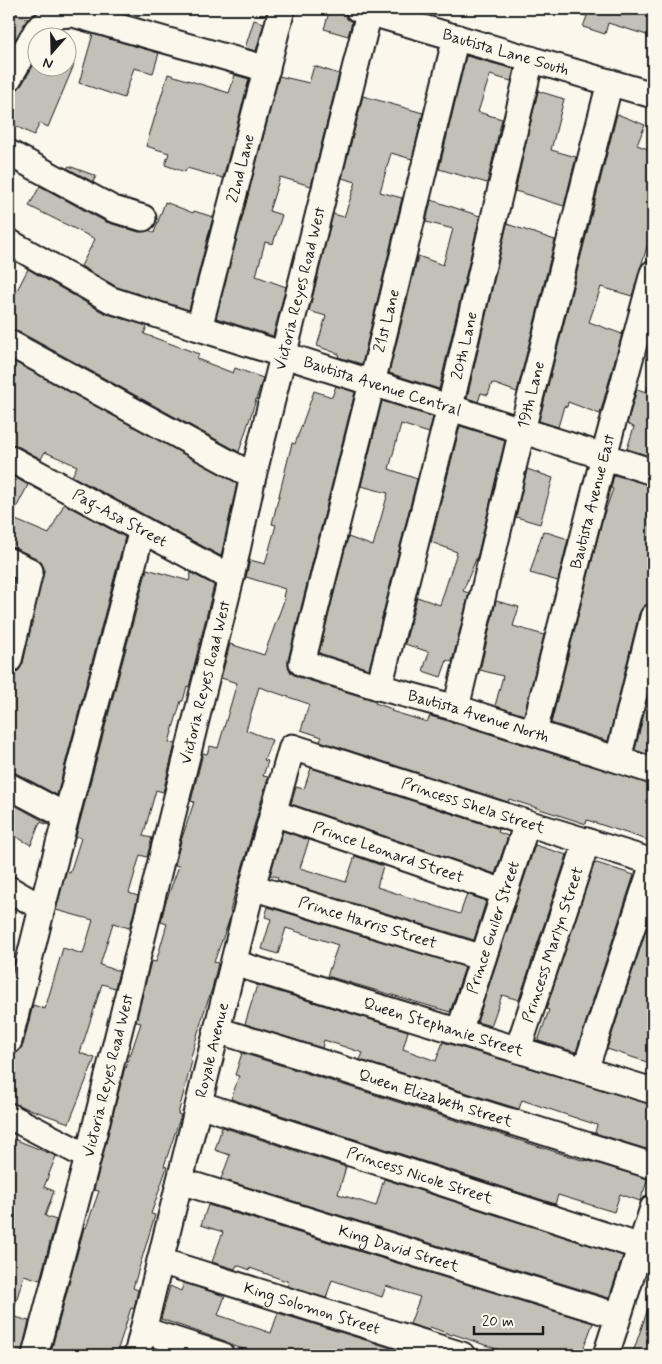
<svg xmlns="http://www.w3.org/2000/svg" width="662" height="1364" viewBox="0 0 662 1364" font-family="Mynerve,sans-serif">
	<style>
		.building { fill: #c3c0b8; stroke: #1c1c1c }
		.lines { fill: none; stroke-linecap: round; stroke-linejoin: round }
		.minor-casing { stroke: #1c1c1c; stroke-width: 29 }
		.minor { stroke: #fbf7ec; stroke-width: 25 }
		.labels { text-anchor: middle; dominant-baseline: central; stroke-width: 5; stroke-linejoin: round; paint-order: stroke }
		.street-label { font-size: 16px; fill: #1c1c1c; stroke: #fbf7ec }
	</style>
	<rect width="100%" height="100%" fill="#fbf7ec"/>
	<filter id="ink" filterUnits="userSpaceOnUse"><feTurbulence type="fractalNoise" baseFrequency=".02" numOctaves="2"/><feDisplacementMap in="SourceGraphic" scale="10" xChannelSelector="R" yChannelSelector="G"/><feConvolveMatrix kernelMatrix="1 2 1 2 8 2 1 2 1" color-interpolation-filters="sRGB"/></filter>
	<g filter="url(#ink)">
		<!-- building -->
		<g class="building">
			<path d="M330 9 344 13 347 19 352 22 348 36 324 29Z"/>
			<path d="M577 9H653V37L608 23 605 34 583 27 587 16 577 13Z"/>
			<path d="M9 10 28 19 9 50Z"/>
			<path d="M254 20 264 23 256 51 245 48Z"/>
			<path d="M93 34 159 53 153 73 134 68 124 98 79 83Z"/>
			<path d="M466 56 514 69 511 81 490 75 478 112 502 119 487 183 439 169Z"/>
			<path d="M38 58V68H68V63L74 65 48 127 40 123 34 135 9 123V92L16 91 21 86Z"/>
			<path d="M314 66 339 74 311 186 280 177 269 211 282 215 273 244 265 242 256 276 286 287 273 336 216 318 279 76 309 83Z"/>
			<path d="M168 74 229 93 235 75 249 79 223 178 187 168 185 172 165 165 169 153 146 146Z"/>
			<path d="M538 91 564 99 551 150 576 157 564 206 515 191Z"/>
			<path d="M363 96 423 113 412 159 391 153 380 192 402 198 362 364 338 357 339 354 317 346 326 316 309 311 333 214 344 217 356 182 342 178Z"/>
			<path d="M617 114 645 125 637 145 653 151V227L632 296 601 287 589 322 622 334 600 414 568 402 567 407 564 406 558 427 539 421Z"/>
			<path d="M69 166 96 176 93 182 67 168Z"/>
			<path d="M40 186 106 222 139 232 149 230 154 233 165 202 193 213 194 211 213 217 189 310 117 287 81 266 95 239 29 206Z"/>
			<path d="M431 200 480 216 439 389 389 373 418 256 443 265 453 229 426 222Z"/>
			<path d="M507 224 555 240 517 392 492 383 488 395 481 393 478 402 467 398Z"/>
			<path d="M28 269 104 313 147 326 144 334 199 354 197 359 233 373 235 368 263 378 239 452 16 330 9 329V291L15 294Z"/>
			<path d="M9 359 237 483 221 556 72 476 77 466 45 452 41 459 16 445 9 444Z"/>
			<path d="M650 381H653V457L627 449 634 427 627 424 637 389 646 392Z"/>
			<path d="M336 386 355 392 288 660V666L291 673 298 677 376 701 375 703 392 709 391 711 427 722 430 716 452 722 653 785V842L587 820 586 824 509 799 508 802 320 741 322 737 301 730 309 704 259 687 246 730 272 740 264 760 268 761 263 776 268 777 230 911 231 912 229 921 214 962 218 963 212 989 204 1012 190 1060 192 1061 178 1114 181 1115 164 1166 167 1167 151 1214 155 1215 133 1288 138 1290 134 1309 131 1308 116 1355H50L84 1228H86L99 1191 94 1190 125 1067 126 1068 141 1023 136 1022 151 961 156 962 167 924 161 922 165 904 179 866 175 865 181 841 194 802 191 801 203 753 207 754 210 746 218 748 237 683 221 678 230 644 264 655 285 598 283 597 285 589 246 577 250 560 265 564 276 525 272 524 292 443 295 444 314 391 332 397Z"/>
			<path d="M382 401 433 417 429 433 401 424 389 469 417 479 369 669 319 653 348 537 373 546 388 493 361 486Z"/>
			<path d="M460 426 505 440 478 554 463 591 469 593 452 662 447 660 441 677 423 671 429 652 405 644 417 597 440 605 457 552 431 542Z"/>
			<path d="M527 469 553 478 540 524 516 517Z"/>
			<path d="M9 474 28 485 11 518 49 534 64 504 125 537 57 795 16 773 9 772V674H14L19 670 23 663 44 568 41 562 36 558 15 548 9 547Z"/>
			<path d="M614 475 653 486V603H649L643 607 639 614 608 741 551 723 603 517 613 489 611 488Z"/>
			<path d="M543 531 568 539 558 581 530 573Z"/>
			<path d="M147 569 189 581 191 573 214 585 189 687 187 686 183 701H181L169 742 175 744 163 792 156 790 143 836 152 838 147 857 140 855 129 893 138 896 131 923 129 928 113 923 100 965 119 971 115 988 102 984 80 1053 95 1058 69 1123 9 1102V1055H13L19 1051 23 1045 33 1005 45 1009 63 948 83 954 93 920 56 910 66 872 70 873 81 838 76 836Z"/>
			<path d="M496 601 519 607 513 626 544 635 524 715 495 706 503 676 480 670Z"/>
			<path d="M653 676V756L635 750Z"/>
			<path d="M311 768 499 829 498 832 508 836 495 874 291 804 296 787 304 789Z"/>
			<path d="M9 802 49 824V825L40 822 31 845 9 833Z"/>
			<path d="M283 831 309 840 300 868 346 882 355 856 383 866 377 887 460 914 467 894 486 901 474 940 277 880 278 877 270 875Z"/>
			<path d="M535 845 567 855 519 1000 502 995 491 1026 477 1022Z"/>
			<path d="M597 863 634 875 576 1052 538 1041 549 1010 546 1009 594 864Z"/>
			<path d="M268 907 465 967 450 1012 327 976 338 945 286 928 278 954 262 949 271 919 265 917Z"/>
			<path d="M653 909V1064L607 1049Z"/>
			<path d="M257 985 408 1031 403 1049 436 1061 443 1042 653 1105V1151L595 1133 597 1125 522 1100 519 1109 360 1060 363 1053 324 1040 322 1048 245 1024Z"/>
			<path d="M242 1053 585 1161 586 1160 648 1179 640 1201 620 1194 614 1212 558 1195 555 1204 231 1099 239 1076 235 1075Z"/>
			<path d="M222 1127 346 1167 338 1194 376 1206 384 1179 623 1256 609 1298 221 1179 230 1155 215 1150Z"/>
			<path d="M9 1137 56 1156 44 1187 54 1191 45 1216 56 1220 40 1280 24 1275 14 1308 9 1307Z"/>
			<path d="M208 1205 593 1323 581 1355H514L453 1334 452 1335 430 1327 429 1330 410 1324 420 1297 386 1286 382 1297 332 1280 326 1298 287 1286 289 1282 250 1268V1270L237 1265 235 1269 212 1262 223 1232 201 1225Z"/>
			<path d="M184 1283 225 1296 218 1315 271 1333 278 1313 414 1355H265L233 1346 225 1341 161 1319 170 1286 181 1291Z"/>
			<path d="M650 1303H653V1355H632Z"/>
			<path d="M9 1315 29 1321 21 1355H9Z"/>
		</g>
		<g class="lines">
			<!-- minor casing -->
			<g class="minor-casing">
				<g id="minor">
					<path id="s1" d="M358 9 653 95"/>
					<path id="s2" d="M456 37 372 383 302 663 379 687 456 708 653 771"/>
					<path d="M9 78 37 30 56 15 73 14 267 69"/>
					<path d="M9 153 113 209 143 218"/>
					<path id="s3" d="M9 242 111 300 653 472"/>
					<path id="s4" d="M199 328 282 9"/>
					<path d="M9 343 253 476"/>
					<path id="s5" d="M9 458 231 578"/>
					<path d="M9 561 30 571 9 660"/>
					<path id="s6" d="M379 687 450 407 531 59"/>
					<path id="s7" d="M456 708 522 430 610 82"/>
					<path id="s8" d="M534 732 604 456 653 273"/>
					<path d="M618 759 653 617"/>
					<path d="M9 786 66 816"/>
					<path id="s9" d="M274 813 504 892"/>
					<path id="s10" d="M252 887 483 958"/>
					<path d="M9 889 42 908"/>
					<path id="s11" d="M234 963 653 1091"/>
					<path id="s12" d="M217 1030 653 1166"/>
					<path id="s13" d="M459 1032 527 823"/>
					<path d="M9 1041 42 908 142 530"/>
					<path id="s14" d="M518 1049 587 841"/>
					<path d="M585 1070 653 864"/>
					<path id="s15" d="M199 1104 641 1247"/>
					<path d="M9 1116 88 1157"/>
					<path id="s16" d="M180 1181 618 1316"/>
					<path id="s17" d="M160 1261 462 1355"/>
					<path d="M143 1330 221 1355"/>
					<path id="s18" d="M35 1355 88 1157 231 578 253 476 370 9"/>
					<path id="s19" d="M137 1355 252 887 292 747 527 823 653 862"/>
					<path d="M606 1355 653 1208"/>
				</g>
			</g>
			<!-- minor -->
			<use href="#minor" class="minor"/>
		</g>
	</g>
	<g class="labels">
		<!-- street labels -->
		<g class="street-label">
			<text stroke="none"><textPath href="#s1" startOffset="154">Bautista Lane South</textPath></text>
			<text stroke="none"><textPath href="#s4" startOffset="165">22nd Lane</textPath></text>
			<text stroke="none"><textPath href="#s18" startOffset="1099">Victoria Reyes Road West</textPath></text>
			<text transform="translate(387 321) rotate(-76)">21st Lane</text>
			<text stroke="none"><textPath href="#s6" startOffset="352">20th Lane</textPath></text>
			<text stroke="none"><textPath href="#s3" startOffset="402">Bautista Avenue Central</textPath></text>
			<text stroke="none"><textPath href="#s7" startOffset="322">19th Lane</textPath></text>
			<text stroke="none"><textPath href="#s8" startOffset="238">Bautista Avenue East</textPath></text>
			<text stroke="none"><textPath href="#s5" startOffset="126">Pag-Asa Street</textPath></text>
			<text stroke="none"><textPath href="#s18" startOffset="694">Victoria Reyes Road West</textPath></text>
			<text stroke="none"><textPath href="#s2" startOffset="829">Bautista Avenue North</textPath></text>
			<text stroke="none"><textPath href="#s19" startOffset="818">Princess Shela Street</textPath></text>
			<text stroke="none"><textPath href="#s9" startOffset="121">Prince Leonard Street</textPath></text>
			<text stroke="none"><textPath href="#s10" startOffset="121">Prince Harris Street</textPath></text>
			<text stroke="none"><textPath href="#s13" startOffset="110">Prince Guiler Street</textPath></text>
			<text stroke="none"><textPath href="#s14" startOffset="110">Princess Marlyn Street</textPath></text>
			<text stroke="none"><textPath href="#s11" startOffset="219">Queen Stephanie Street</textPath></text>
			<text stroke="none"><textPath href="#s19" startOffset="314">Royale Avenue</textPath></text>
			<text stroke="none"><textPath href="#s18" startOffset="289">Victoria Reyes Road West</textPath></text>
			<text stroke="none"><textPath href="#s12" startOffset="229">Queen Elizabeth Street</textPath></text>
			<text stroke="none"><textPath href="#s15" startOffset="232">Princess Nicole Street</textPath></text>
			<text stroke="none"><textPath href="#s16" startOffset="229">King David Street</textPath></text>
			<text stroke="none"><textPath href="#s17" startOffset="159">King Solomon Street</textPath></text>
		</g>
	</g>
	<!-- margin -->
	<rect width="662" height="1364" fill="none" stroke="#fbf7ec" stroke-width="30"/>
	<rect x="15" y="15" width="632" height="1334" fill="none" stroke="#1c1c1c" stroke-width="2" filter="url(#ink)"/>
	<!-- north arrow -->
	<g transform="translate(52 52) rotate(200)"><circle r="24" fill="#fbf7ec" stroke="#a29f99"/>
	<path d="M0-4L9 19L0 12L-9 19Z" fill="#1c1c1c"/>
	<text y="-8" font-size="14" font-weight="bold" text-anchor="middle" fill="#1c1c1c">N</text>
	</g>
	<!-- scale -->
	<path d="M474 1326v8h69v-8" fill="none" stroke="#1c1c1c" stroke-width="2.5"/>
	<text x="482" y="1326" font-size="15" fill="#1c1c1c" stroke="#fbf7ec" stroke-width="4" paint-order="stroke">20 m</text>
</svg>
